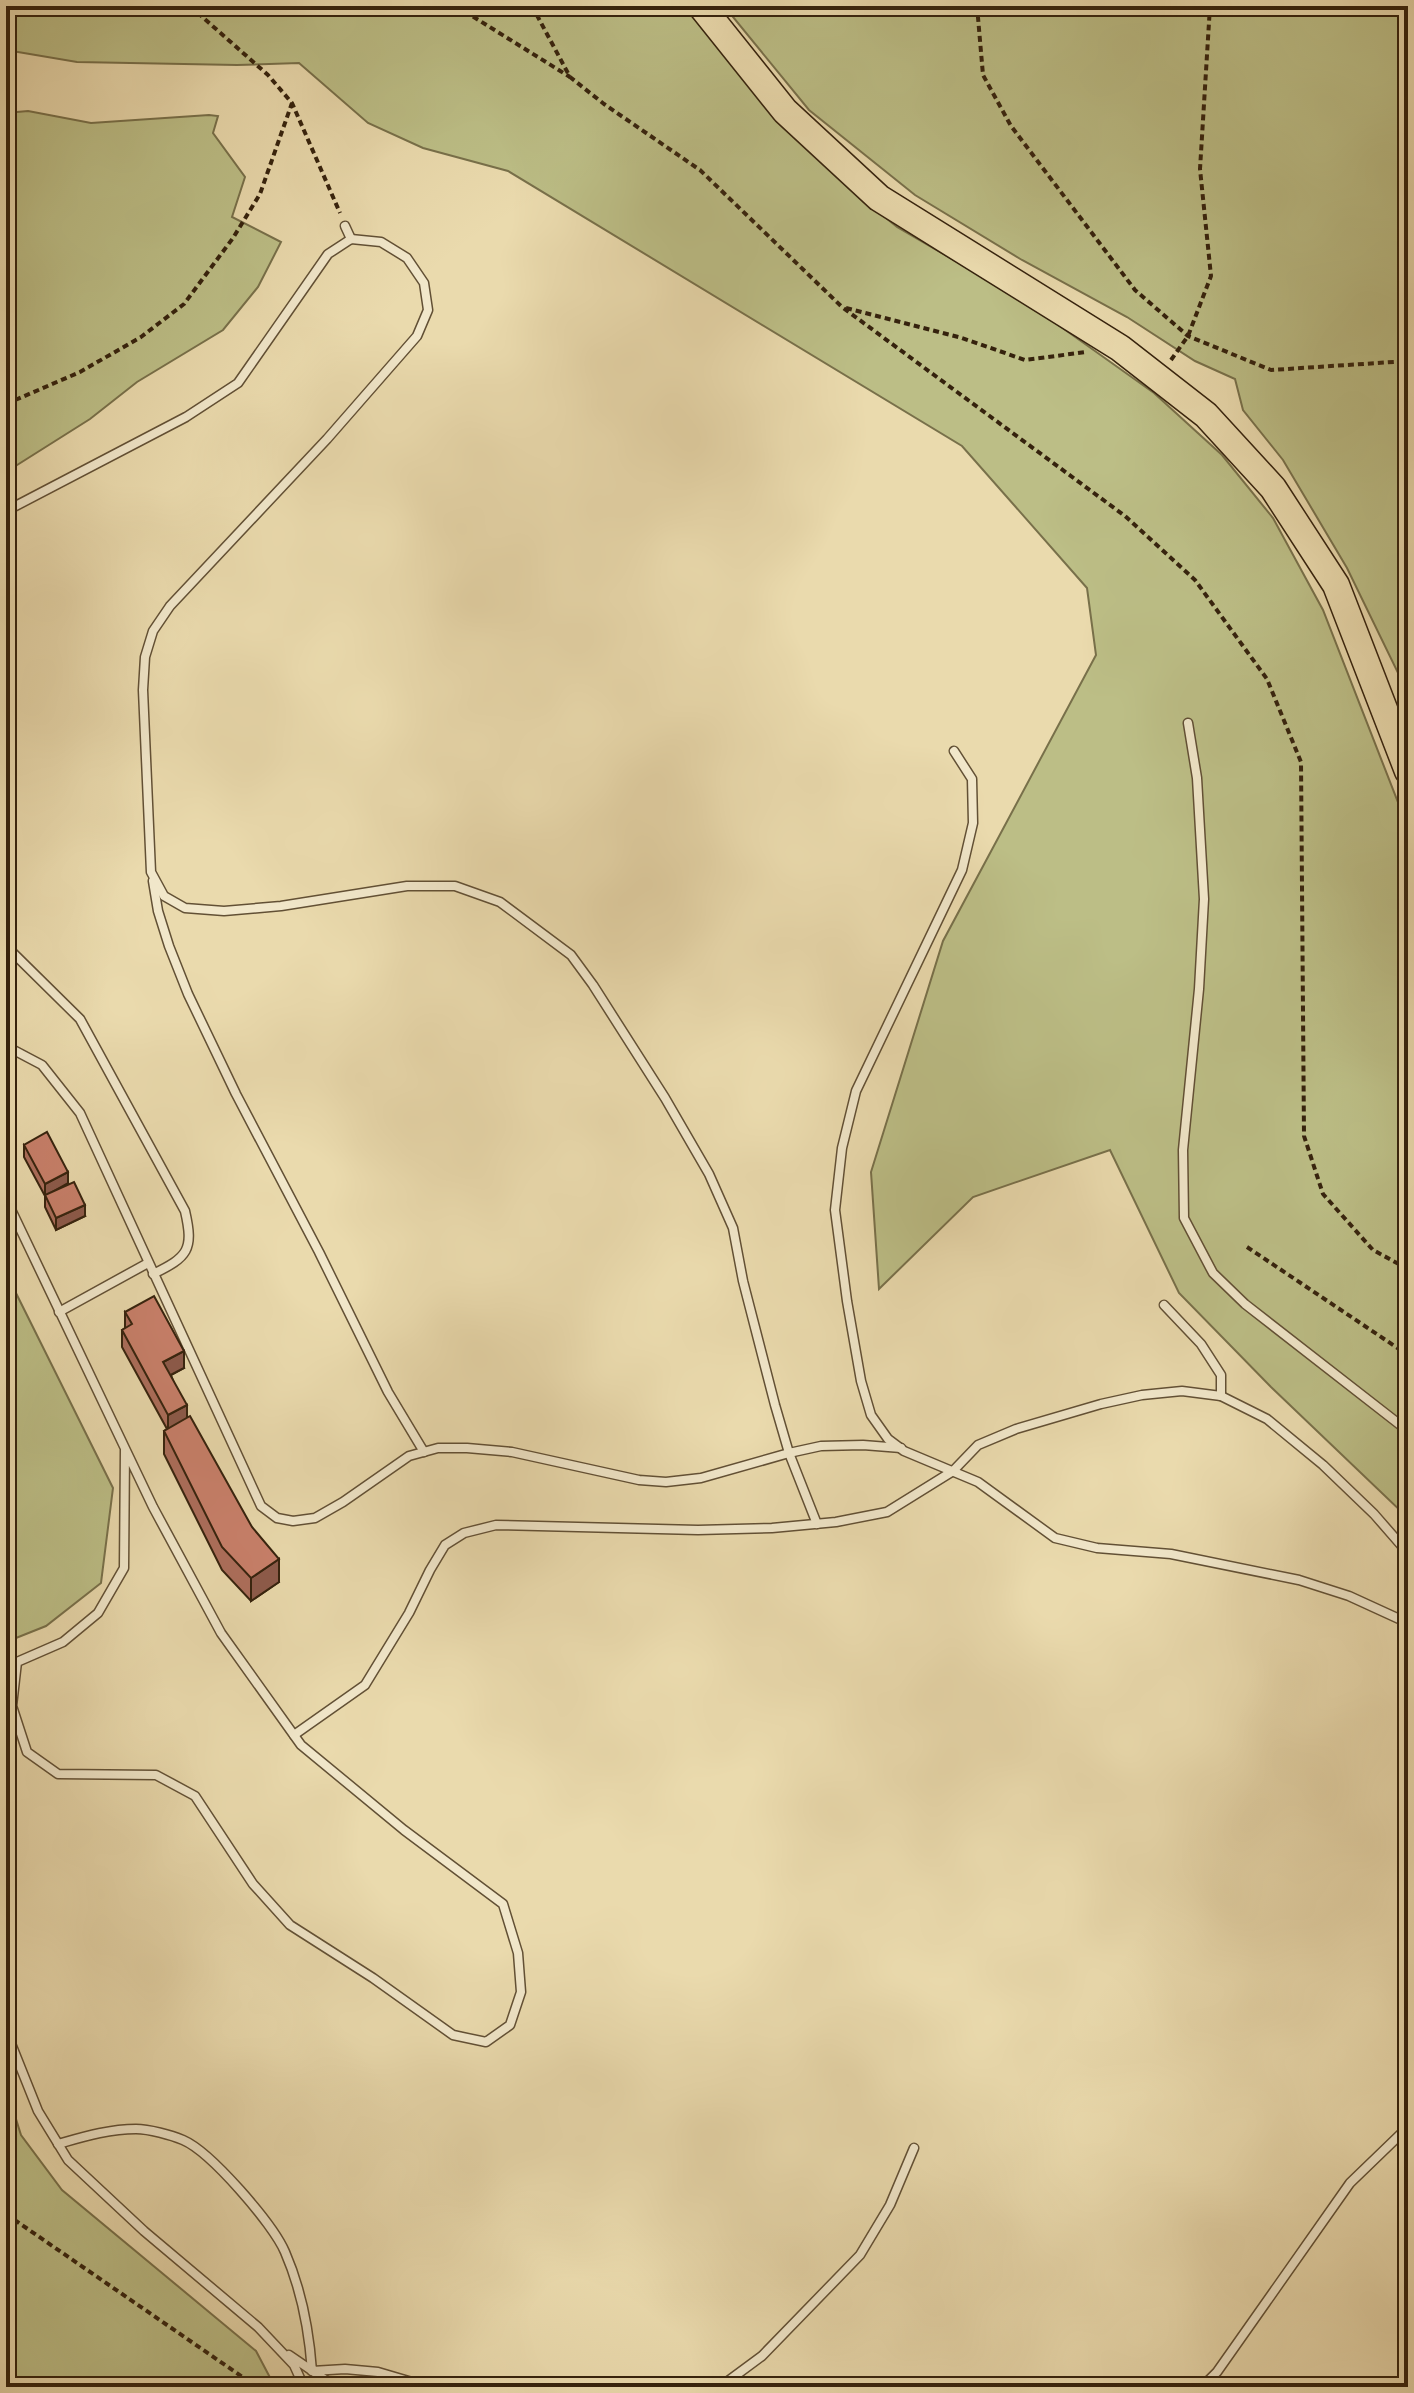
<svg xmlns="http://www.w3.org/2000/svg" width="1414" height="2393" viewBox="0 0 1414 2393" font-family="'IM FELL French Canon',serif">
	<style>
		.green { fill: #bcbe86; stroke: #78704a; stroke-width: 2 }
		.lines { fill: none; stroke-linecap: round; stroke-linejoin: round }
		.lane-casing { stroke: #625035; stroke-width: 11 }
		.primary-casing { stroke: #35220d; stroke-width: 29 }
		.path { stroke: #35220d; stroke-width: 4; stroke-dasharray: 6 4; stroke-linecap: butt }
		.lane { stroke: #f1e7ca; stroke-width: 8 }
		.primary { stroke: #eadaad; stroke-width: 26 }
		.wall { fill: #ad6e5c; stroke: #35220d; stroke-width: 2 }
		.shaded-wall { fill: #8d5a4b; stroke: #35220d; stroke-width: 2 }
		.building { fill: #c9806b; stroke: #35220d; stroke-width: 2 }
	</style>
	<rect width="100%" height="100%" fill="#eadaad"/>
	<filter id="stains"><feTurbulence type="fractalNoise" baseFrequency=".0025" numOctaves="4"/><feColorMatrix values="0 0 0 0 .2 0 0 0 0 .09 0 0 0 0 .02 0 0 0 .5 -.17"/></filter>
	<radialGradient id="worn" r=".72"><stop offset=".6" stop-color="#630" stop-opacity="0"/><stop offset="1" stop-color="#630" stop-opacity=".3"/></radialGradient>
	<!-- green -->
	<g class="green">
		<path d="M6 6H684L737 69 848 187 897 227 1026 302 1154 393 1222 455 1273 518 1323 610 1408 828V1518L1271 1387 1179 1293 1110 1150 973 1197 879 1289 871 1172 943 941 1096 655 1087 588 962 446 508 171 423 148 368 123 299 63 237 65 77 62 12 51 6 50Z"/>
		<path d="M724 6H1408V700L1402 681 1347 568 1283 460 1243 410 1235 379 1195 361 1127 317 1022 260 915 195 809 110Z"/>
		<path d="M28 111 91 123 209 115 218 116 213 133 245 177 232 217 281 242 258 287 223 330 137 382 90 419 6 472V113Z"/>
		<path d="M6 1273 113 1488 101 1583 46 1626 6 1642Z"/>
		<path d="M6 2087 21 2135 62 2190 256 2351 275 2387H6Z"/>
	</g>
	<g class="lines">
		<!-- lane casing -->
		<g class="lane-casing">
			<g id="lane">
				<path d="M345 226 351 239"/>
				<path d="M6 511 186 417 238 383 328 254 351 239 381 242 407 258 424 283 428 310 417 336 327 439 170 606 153 631 145 657 143 690 151 872 164 896 185 908 224 911 281 906 407 886H455L500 902 571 955 593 985 665 1098 709 1174 733 1228 743 1281 775 1405 789 1453 817 1524"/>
				<path d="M1188 723 1197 778 1204 899 1199 989 1183 1150 1184 1218 1213 1273 1245 1304 1408 1431"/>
				<path d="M954 751 972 779 973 823 962 870 856 1091 842 1148 835 1210 847 1301 861 1381 871 1415 888 1439 904 1451 978 1482 1055 1538 1097 1548 1171 1554 1299 1580 1349 1596 1408 1623"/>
				<path d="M153 881 158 911 169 946 188 994 236 1094 319 1252 388 1392 424 1452"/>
				<path d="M6 946 80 1019 185 1211C194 1250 188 1257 153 1274"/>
				<path d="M6 1046 42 1065 80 1113 261 1506 277 1518 293 1521 315 1518 343 1502 409 1456 438 1448H467L512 1452 639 1480 666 1482 701 1478 789 1453 821 1446 863 1445 901 1448"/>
				<path d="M6 1199 153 1507 221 1633 301 1745 404 1830 503 1904 518 1953 521 1992 510 2025 486 2042 453 2035 373 1978 290 1925 253 1884 195 1796 156 1775 58 1774 27 1752 12 1706 17 1662 63 1642 98 1613 124 1568 125 1450"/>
				<path d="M1164 1305 1201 1344 1221 1375V1396"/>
				<path d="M59 1312 148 1263"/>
				<path d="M294 1735 365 1685 409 1613 430 1570 445 1545 464 1533 496 1525 698 1530 772 1528 836 1522 887 1512 953 1471 978 1445 1016 1429 1101 1404 1142 1395 1182 1391 1221 1396 1267 1419 1323 1465 1374 1514 1408 1553"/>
				<path d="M6 2031 38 2111 68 2160 144 2231 258 2327 294 2365 304 2387"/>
				<path d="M58 2144C83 2137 109 2129 136 2129 149 2129 171 2135 183 2140 211 2152 273 2224 285 2252 302 2291 309 2329 312 2371L345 2369 378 2372 429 2387"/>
				<path d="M289 2355 336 2387"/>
				<path d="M720 2387 762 2356 860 2255 890 2205 914 2148"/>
				<path d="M1202 2387 1217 2372 1350 2183 1408 2127"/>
			</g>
		</g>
		<!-- primary casing -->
		<g class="primary-casing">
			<path id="primary" d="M701 6 785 111 879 198 1120 348 1206 415 1273 488 1336 585 1408 771"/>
		</g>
		<!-- path -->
		<g class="path">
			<path d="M190 6 268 75 292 103 340 213"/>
			<path d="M456 6 570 77"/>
			<path d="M532 6 570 77 604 104 700 170 842 307 1125 516 1195 580 1267 679 1301 762 1304 1136 1323 1194 1373 1250 1408 1269"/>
			<path d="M977 6 983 75 1011 126 1135 290 1188 336 1271 370 1408 361"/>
			<path d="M846 308 962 338 1025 360 1086 352"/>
			<path d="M1171 360 1188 336 1211 276 1200 169 1210 6"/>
			<path d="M6 404 80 372 141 337 184 304 233 238 260 194 292 103"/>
			<path d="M1247 1247 1408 1355"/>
			<path d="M6 2214 257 2387"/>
		</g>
		<!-- lane -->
		<use href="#lane" class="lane"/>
		<!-- primary -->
		<use href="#primary" class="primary"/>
	</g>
	<!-- wall -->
	<g class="wall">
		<path d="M24 1145 68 1183 52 1192 85 1216 56 1230 45 1207V1196L24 1157Z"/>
		<path d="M125 1312 184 1368 171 1375 187 1418 279 1582 251 1601 222 1570 164 1454V1431L167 1429 122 1347V1330L125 1328Z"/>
	</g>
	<!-- shaded-wall -->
	<g class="shaded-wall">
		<path d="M68 1172V1183L45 1196V1184Z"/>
		<path d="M85 1205V1216L56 1230V1218Z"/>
		<path d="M184 1351V1368L163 1379V1362Z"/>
		<path d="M187 1405V1422L168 1432V1415Z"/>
		<path d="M279 1559V1582L251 1601V1578Z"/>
	</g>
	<!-- building -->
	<g class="building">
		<path d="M47 1132 68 1172 45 1184 24 1145Z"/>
		<path d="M74 1182 85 1205 56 1218 45 1195Z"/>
		<path d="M154 1296 184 1351 163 1362 187 1405 168 1415 122 1330 132 1324 125 1312Z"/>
		<path d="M190 1416 252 1527 279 1559 251 1578 222 1547 164 1431Z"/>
	</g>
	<!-- margin -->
	<rect width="1414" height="2393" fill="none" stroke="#eadaad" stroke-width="32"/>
	<rect x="8" y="8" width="1398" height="2377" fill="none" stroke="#35220d" stroke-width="4"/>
	<rect x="16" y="16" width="1382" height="2361" fill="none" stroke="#35220d" stroke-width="2"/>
	<rect width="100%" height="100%" filter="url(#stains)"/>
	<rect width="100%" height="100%" fill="url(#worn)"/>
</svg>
